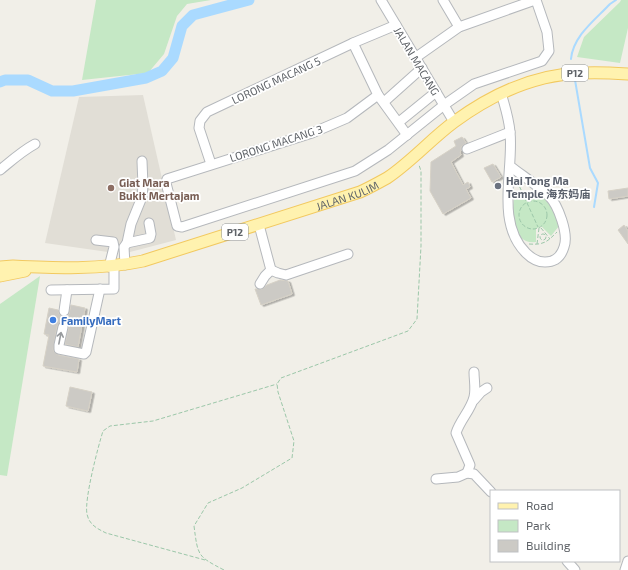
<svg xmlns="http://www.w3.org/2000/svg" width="628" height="570" viewBox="0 0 628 570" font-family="'Exo 2','Noto Sans SC',sans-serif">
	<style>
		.education { fill: #e1ded6 }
		.green { fill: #c5e8c5 }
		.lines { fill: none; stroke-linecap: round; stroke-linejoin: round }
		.stream { stroke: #aadaff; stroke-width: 2 }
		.river { stroke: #aadaff; stroke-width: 11 }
		.building { fill: #cccac5; stroke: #d6d1c6; filter: url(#shadow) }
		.minor-tunnel { stroke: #ccccc8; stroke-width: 9; stroke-dasharray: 9 4.5; stroke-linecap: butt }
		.minor-casing { stroke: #b5b8bc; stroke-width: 11 }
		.major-casing { stroke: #f2c960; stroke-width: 13 }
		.path { stroke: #9cc7a9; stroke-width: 1; stroke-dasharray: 4 2; stroke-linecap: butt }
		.minor { stroke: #fff; stroke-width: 9 }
		.major { stroke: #fff2af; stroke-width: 11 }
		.oneway { stroke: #979a9d }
		.worship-dot { fill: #6b7280; stroke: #fff; stroke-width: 1.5 }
		.education-dot { fill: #8d6e63; stroke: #fff; stroke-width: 1.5 }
		.shop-dot { fill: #3f7fe0; stroke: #fff; stroke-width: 1.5 }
		.labels { text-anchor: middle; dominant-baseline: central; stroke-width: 3.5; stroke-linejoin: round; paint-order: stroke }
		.shield { fill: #fff; stroke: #8f9295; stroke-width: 1 }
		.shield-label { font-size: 10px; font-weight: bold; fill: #5f6368 }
		.street-label { font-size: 11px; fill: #5f6368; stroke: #fff }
		.worship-label { font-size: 11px; font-weight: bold; fill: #5b616d; stroke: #fff; text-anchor: start }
		.education-label { font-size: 11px; font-weight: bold; fill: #785e54; stroke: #fff; text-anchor: start }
		.shop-label { font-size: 11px; font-weight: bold; fill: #366cbe; stroke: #fff; text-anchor: start }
	</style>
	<defs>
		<filter id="shadow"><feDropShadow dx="2.5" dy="1.5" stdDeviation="0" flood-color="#0004"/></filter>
	</defs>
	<rect width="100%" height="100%" fill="#f1efe8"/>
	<!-- education -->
	<path class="education" d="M143 95 176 240 130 252H108L45 243 79 97Z"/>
	<!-- green -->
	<g class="green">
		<path d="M96 0H211L187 4 177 16 164 54 148 73 82 80Z"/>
		<path d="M621 0H628V28L620 63 577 57 584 37 620 2Z"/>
		<path d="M536 190C549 200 554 211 559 226L551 236 541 226 536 229V242C513 245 511 216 514 199Z"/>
		<path d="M40 276 7 476 0 475V304Z"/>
	</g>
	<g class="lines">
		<!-- stream -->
		<g class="stream">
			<path d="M571 59C573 36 595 20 610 4L616 0"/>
			<path d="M575 80 590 168 598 183 594 207"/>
		</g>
		<!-- river -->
		<path class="river" d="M0 82 5 80H28L52 91H73L146 78 162 71 173 58 182 26 193 15 249 0"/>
	</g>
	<!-- building -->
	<g class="building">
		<path d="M462 137 466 143 461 147V151L460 152 461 155 451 162 463 185 468 182 470 187 466 189 471 198 443 214 430 191 431 162 456 146 454 141Z"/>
		<path d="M493 164 501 177 492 182 484 168Z"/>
		<path d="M628 188V196L609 199 608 191Z"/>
		<path d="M624 225 628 231V244L618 230Z"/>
		<path d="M280 280 288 281 292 294 261 305 255 289H262L267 285Z"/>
		<path d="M71 305 85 308 78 347 65 344 69 326 67 322 62 321 57 326 53 349 54 352 58 355 79 359 77 372 43 366 49 335 44 334 49 308 58 310 59 314 64 317 69 314Z"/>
		<path d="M70 387 92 392 88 411 66 406Z"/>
	</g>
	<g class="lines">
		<!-- minor-tunnel -->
		<path class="minor-tunnel" d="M63 327 64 311"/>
		<!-- minor casing -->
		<g class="minor-casing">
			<g id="minor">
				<path d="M381 0 454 122"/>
				<path d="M443 0 459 27"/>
				<path d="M353 43 378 95 407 135"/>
				<path d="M415 58 459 27 535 0"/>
				<path d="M501 93C505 106 509 119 510 132 514 170 495 222 526 253 531 258 537 262 545 262 555 262 561 257 564 247 569 234 558 205 549 196 537 185 523 176 510 166"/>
				<path d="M378 95 347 118 312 133 167 179 166 183 177 226 182 227 355 171 388 150 444 105 474 84 542 61 549 51 547 32 536 0"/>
				<path d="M384 102 422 68"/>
				<path d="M399 122 436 92"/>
				<path d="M467 149 510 132"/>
				<path d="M211 164 199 128 200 121 207 112 353 43 396 25"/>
				<path d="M0 170C11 161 22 151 35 144"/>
				<path d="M259 225 271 270 265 276 260 284"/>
				<path d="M96 240 113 242 114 247 109 267"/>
				<path d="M127 243 131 224 142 197 143 186 142 161"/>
				<path d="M125 265 124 247 127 243 150 238 151 234 149 223"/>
				<path d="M271 270 278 273 286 275 348 254"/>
				<path d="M51 290 114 289V266"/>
				<path d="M64 311 67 290"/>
				<path d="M63 327 59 345V349L84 354 86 352 100 289"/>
				<path d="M474 400 481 392 487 388"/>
				<path d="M467 473 470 465 456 433C460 420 471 410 474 397 476 389 474 380 474 372"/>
				<path d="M436 479 458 477 467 473 474 474 491 492"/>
				<path d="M567 561 575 570"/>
				<path d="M625 570 628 561"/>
			</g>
		</g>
		<!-- major casing -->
		<g class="major-casing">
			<g id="major">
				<path id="s1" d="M0 267 13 266C56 268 100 270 143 261L360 192C369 188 378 183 387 178 411 162 431 139 454 122 492 94 536 74 583 73 598 72 613 73 628 74"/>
				<path d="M0 276 25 271"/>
			</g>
		</g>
		<!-- path -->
		<g class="path">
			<path d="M517 181 538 227"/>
			<circle cx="533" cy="215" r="14"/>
			<circle cx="543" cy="237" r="3"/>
			<path d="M529 244C544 245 547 242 557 232"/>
			<path d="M537 244 539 228H541L550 239"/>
			<path d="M205 560 106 533C98 529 89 525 87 514 84 500 98 447 103 431L110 426 153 421 277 384"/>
			<path d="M224 570C197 556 198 556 194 526L208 503 242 488 292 458 294 441 278 392 277 384 281 378 408 331 417 319 421 246V171L419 165"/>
		</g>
		<!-- minor -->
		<use href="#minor" class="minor"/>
		<!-- major -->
		<use href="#major" class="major"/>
	</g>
	<!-- one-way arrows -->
	<defs><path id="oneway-shaft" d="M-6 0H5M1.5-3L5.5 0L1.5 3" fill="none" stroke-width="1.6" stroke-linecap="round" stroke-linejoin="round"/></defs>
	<use class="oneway" href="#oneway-shaft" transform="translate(60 338) rotate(-79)"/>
	<!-- markers -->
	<circle class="worship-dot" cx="498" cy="186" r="4"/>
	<circle class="education-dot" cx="111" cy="188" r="4"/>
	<circle class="shop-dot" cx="53" cy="320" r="4"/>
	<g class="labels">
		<!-- shield labels -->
		<g class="shield">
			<rect x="562" y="65" width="26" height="16" rx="3"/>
			<rect x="222" y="224" width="26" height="16" rx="3"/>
		</g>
		<g class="shield-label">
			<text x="575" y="73">P12</text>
			<text x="235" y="232">P12</text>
		</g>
		<!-- street labels -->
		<g class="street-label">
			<text transform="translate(417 61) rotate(59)">JALAN MACANG</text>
			<text transform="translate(276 80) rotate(-25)">LORONG MACANG 5</text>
			<text transform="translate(276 143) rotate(-18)">LORONG MACANG 3</text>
			<text stroke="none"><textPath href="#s1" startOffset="358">JALAN KULIM</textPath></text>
		</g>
		<!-- worship labels -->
		<g class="worship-label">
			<text x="506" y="180">Hai Tong Ma<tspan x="506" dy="13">Temple 海东妈庙</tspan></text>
		</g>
		<!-- education labels -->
		<g class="education-label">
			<text x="119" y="182">Giat Mara<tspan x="119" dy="13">Bukit Mertajam</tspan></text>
		</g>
		<!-- shop labels -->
		<g class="shop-label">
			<text x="61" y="320">FamilyMart</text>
		</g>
	</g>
	<!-- legend -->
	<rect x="490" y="490" width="130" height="72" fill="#ffffff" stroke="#bfc1c3"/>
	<rect x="498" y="503" width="20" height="6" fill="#fff2af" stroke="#bfc1c3"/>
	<text x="526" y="510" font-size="12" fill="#5f6368">Road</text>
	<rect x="498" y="520" width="20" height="12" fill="#c5e8c5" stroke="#bfc1c3"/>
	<text x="526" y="530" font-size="12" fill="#5f6368">Park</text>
	<rect x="498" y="540" width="20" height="12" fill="#cccac5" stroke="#bfc1c3"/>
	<text x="526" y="550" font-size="12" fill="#5f6368">Building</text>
</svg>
